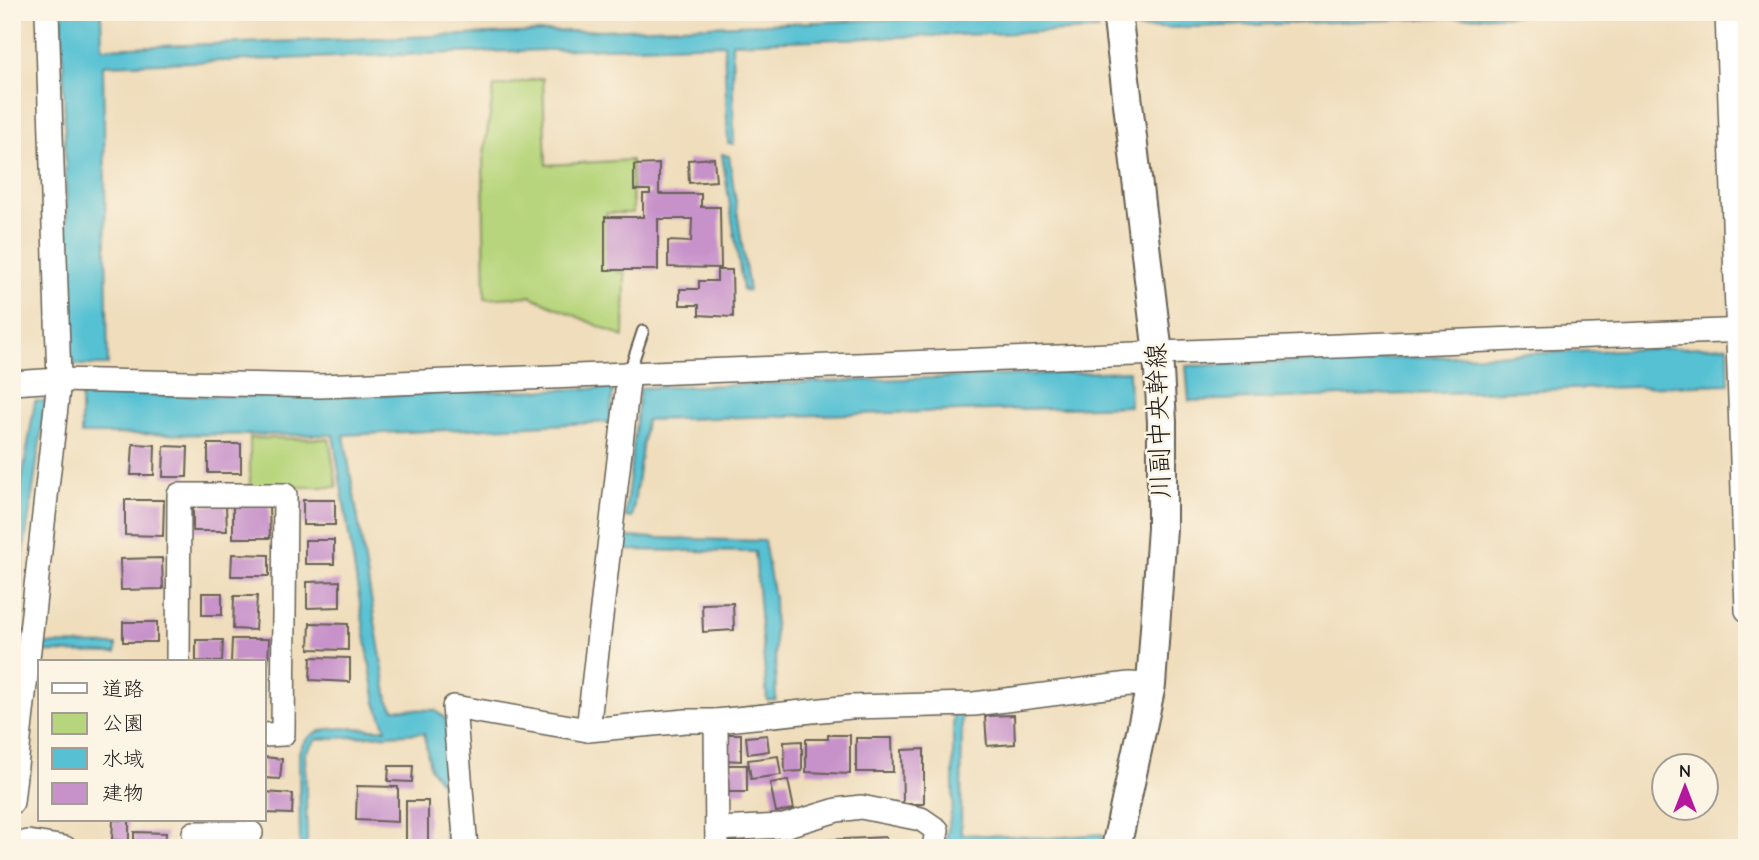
<svg xmlns="http://www.w3.org/2000/svg" width="1759" height="860" viewBox="0 0 1759 860" font-family="'Comic Neue','Klee One',sans-serif">
	<style>
		.green { fill: #b7d57c; stroke: #6a784c; stroke-width: 2 }
		.water { fill: #57c1d3; stroke: #3a6e78; stroke-width: 2 }
		.building { fill: #c792ca }
		.lines { fill: none; stroke-linecap: round; stroke-linejoin: round }
		.service-casing { stroke: #666054; stroke-width: 14 }
		.minor-casing { stroke: #666054; stroke-width: 26 }
		.tertiary-casing { stroke: #666054; stroke-width: 32 }
		.service { stroke: #fff; stroke-width: 10 }
		.minor { stroke: #fff; stroke-width: 23 }
		.tertiary { stroke: #fff; stroke-width: 28 }
		.labels { text-anchor: middle; dominant-baseline: central; stroke-width: 5; stroke-linejoin: round; paint-order: stroke }
		.street-label { font-size: 26px; fill: #1c1c1c; stroke: #fcf5e5 }
	</style>
	<rect width="100%" height="100%" fill="#fcf5e5"/>
	<filter id="ink" filterUnits="userSpaceOnUse"><feTurbulence type="fractalNoise" baseFrequency=".0143" numOctaves="2"/><feDisplacementMap in="SourceGraphic" scale="14" xChannelSelector="R" yChannelSelector="G"/><feConvolveMatrix kernelMatrix="1 2 1 2 8 2 1 2 1" color-interpolation-filters="sRGB"/></filter>
	<filter id="wash" filterUnits="userSpaceOnUse"><feTurbulence type="fractalNoise" baseFrequency=".00686" numOctaves="4" result="noise"/><feDisplacementMap in="SourceGraphic" scale="28" xChannelSelector="R" yChannelSelector="G"/><feGaussianBlur stdDeviation="1.57" result="paint"/><feColorMatrix in="noise" values="0 0 0 0 0 0 0 0 0 0 0 0 0 0 0 0 0 1.4 0 .05"/><feComposite in="paint" operator="in"/></filter>
	<g filter="url(#wash)">
		<rect width="100%" height="100%" fill="#efddbb"/>
		<!-- green -->
		<g class="green">
			<path d="M543 78 546 165 631 160 633 213H606L608 269 625 273 624 337 530 296 485 299 483 161 494 87Z"/>
			<path d="M250 438 329 439 337 487H250Z"/>
		</g>
		<!-- water -->
		<g class="water">
			<path d="M62 12H101L102 48 1096 12 1098 30 732 43 734 144 728 143 724 44 103 65 108 365H75L70 353Z"/>
			<path d="M1136 12H1611L1137 29Z"/>
			<path d="M1741 12H1747V190Z"/>
			<path d="M722 154 729 156 749 291 743 290Z"/>
			<path d="M1728 346 1729 384 1189 401 1186 366Z"/>
			<path d="M1129 371 1130 406 646 420 632 518 625 517 640 388Z"/>
			<path d="M613 388 610 422 344 435 388 700 394 709 435 710 446 719 455 848H446L441 783 430 768 424 733 317 739 305 753 307 840 305 848H300L299 752C312 717 356 731 386 729L376 703 333 435 81 434V394L313 397Z"/>
			<path d="M35 401H46L22 564 12 658V542Z"/>
			<path d="M622 537 764 541 774 598 776 700H767L755 552 621 550Z"/>
			<path d="M38 644 116 645V653L38 652Z"/>
			<path d="M962 714 961 834 1049 838 1103 834 1100 848H944L953 804V715Z"/>
		</g>
		<g id="blocks">
			<!-- building -->
			<g class="building">
				<path d="M714 158 716 181 689 183 688 160Z"/>
				<path d="M659 164V194H701V207H720L721 268 668 267V241L691 242 692 219H658V270H605V217H643V194H650V190H634V165Z"/>
				<path d="M717 270H732L733 317 699 315V305H680V289H699V281H717Z"/>
				<path d="M133 444 155 445 154 475H131Z"/>
				<rect x="208" y="444" width="33" height="29"/>
				<path d="M164 446 188 447 187 477H163Z"/>
				<path d="M125 500H164L163 536 125 535Z"/>
				<rect x="303" y="500" width="32" height="25"/>
				<path d="M226 505 227 531H193V506Z"/>
				<path d="M269 505 270 538H233V506Z"/>
				<rect x="305" y="540" width="29" height="24"/>
				<path d="M232 554 269 555V576H231Z"/>
				<path d="M162 558 163 589 121 590 120 559Z"/>
				<path d="M340 581V607L307 608V582Z"/>
				<rect x="202" y="593" width="20" height="22"/>
				<path d="M234 596H257L255 630 233 629Z"/>
				<path d="M733 603 734 630 703 632 702 604Z"/>
				<rect x="123" y="622" width="34" height="20"/>
				<path d="M310 623 348 624V650L309 649Z"/>
				<path d="M232 639H269L268 663 231 662Z"/>
				<path d="M196 640H223L222 662 196 661Z"/>
				<path d="M311 657 350 658V682L310 680Z"/>
				<path d="M1014 715 1015 744 987 746 985 716Z"/>
				<path d="M722 734H741V761L722 760Z"/>
				<path d="M767 735 769 751 748 754 746 737Z"/>
				<path d="M828 735H850V774L806 772V739H828Z"/>
				<path d="M856 738H892L893 772H856Z"/>
				<path d="M802 741V771L785 772 784 742Z"/>
				<path d="M924 749V804H903L902 750Z"/>
				<path d="M778 756 781 775 751 779 748 760Z"/>
				<path d="M264 757 282 759 280 779 264 778Z"/>
				<rect x="726" y="765" width="21" height="27"/>
				<path d="M389 766H413L412 782 388 781Z"/>
				<path d="M788 780 794 809 776 812 770 783Z"/>
				<path d="M357 786 398 787V822L356 820Z"/>
				<path d="M264 792 293 794 292 814 264 813Z"/>
				<rect x="406" y="801" width="22" height="47"/>
				<path d="M113 820H129V841L112 840Z"/>
				<path d="M134 832 166 833 165 848H134Z"/>
				<path d="M886 837 887 848H803L802 841Z"/>
				<rect x="728" y="841" width="23" height="7"/>
				<path d="M794 841 795 848H760L759 842Z"/>
			</g>
		</g>
	</g>
	<g filter="url(#ink)">
		<use href="#blocks" fill-opacity="0" stroke="#666054" stroke-width="2"/>
		<g class="lines">
			<!-- service casing -->
			<g class="service-casing">
				<path id="service" d="M629 373 643 331"/>
			</g>
			<!-- minor casing -->
			<g class="minor-casing">
				<g id="minor">
					<path d="M1727 12 1747 610"/>
					<path d="M629 373 588 730 686 721H716L717 848"/>
					<path d="M12 383 59 380 320 386 1747 330"/>
					<path d="M178 662 179 495H285L283 734 264 735"/>
					<path d="M716 721 851 707 974 704 1129 684 1151 685"/>
					<path d="M12 802 59 380 47 12"/>
					<path d="M717 829 784 826 837 810 861 807 921 819 937 830 934 848"/>
					<path d="M194 833H251"/>
					<path d="M12 845 28 842 65 848"/>
					<path d="M466 848 454 707 588 730"/>
				</g>
			</g>
			<!-- tertiary casing -->
			<g class="tertiary-casing">
				<path id="tertiary" d="M1116 848 1151 685 1162 528V422L1158 354 1117 12"/>
			</g>
			<!-- service -->
			<use href="#service" class="service"/>
			<!-- minor -->
			<use href="#minor" class="minor"/>
			<!-- tertiary -->
			<use href="#tertiary" class="tertiary"/>
		</g>
	</g>
	<g class="labels">
		<!-- street labels -->
		<g class="street-label">
			<text transform="translate(1159 421) rotate(-92)">川副中央幹線</text>
		</g>
	</g>
	<!-- margin -->
	<rect width="1759" height="860" fill="none" stroke="#fcf5e5" stroke-width="42"/>
	<!-- legend -->
	<rect x="38" y="660" width="228" height="161" fill="#fcf5e5" stroke="#a29e95" stroke-width="2"/>
	<rect x="52" y="683" width="35" height="10" fill="#ffffff" stroke="#a29e95" stroke-width="2"/>
	<text x="102" y="696" font-size="21" fill="#1c1c1c">道路</text>
	<rect x="52" y="713" width="35" height="21" fill="#b7d57c" stroke="#a29e95" stroke-width="2"/>
	<text x="102" y="730" font-size="21" fill="#1c1c1c">公園</text>
	<rect x="52" y="748" width="35" height="21" fill="#57c1d3" stroke="#a29e95" stroke-width="2"/>
	<text x="102" y="766" font-size="21" fill="#1c1c1c">水域</text>
	<rect x="52" y="783" width="35" height="21" fill="#c792ca" stroke="#a29e95" stroke-width="2"/>
	<text x="102" y="800" font-size="21" fill="#1c1c1c">建物</text>
	<!-- north arrow -->
	<g transform="translate(1685 787)"><circle r="33" fill="#fcf5e5" stroke="#a29e95" stroke-width="2"/>
	<path d="M0-5L12 26L0 18L-12 26Z" fill="#b5179e"/>
	<text y="-10" font-size="19" font-weight="bold" text-anchor="middle" fill="#1c1c1c">N</text>
	</g>
</svg>
